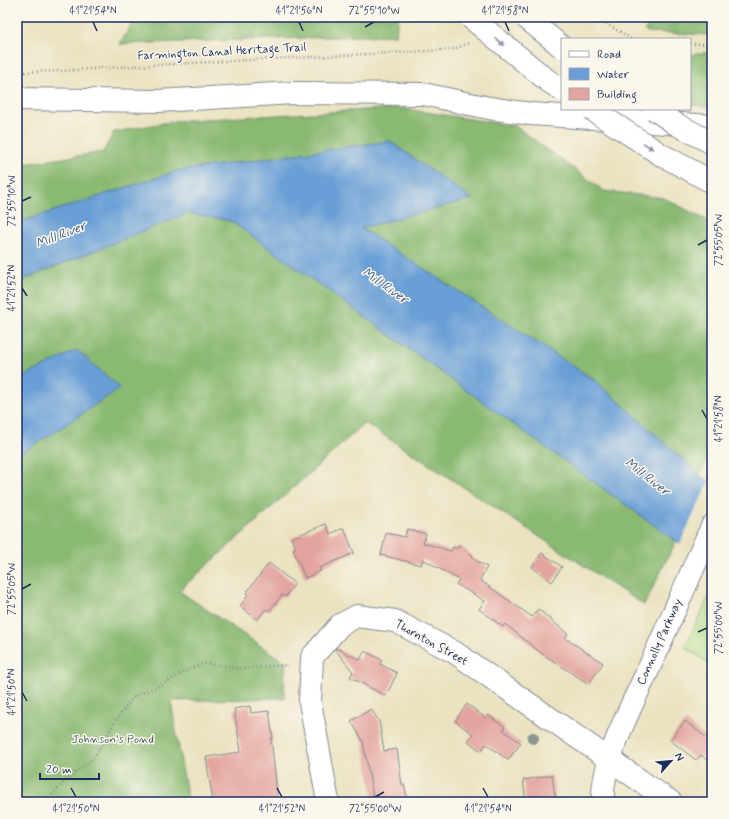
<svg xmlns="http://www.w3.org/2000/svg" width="729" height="819" viewBox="0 0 729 819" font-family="Mynerve,sans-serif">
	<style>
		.green { fill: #aed985; stroke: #648472 }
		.forest { fill: #8ab972; stroke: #527468 }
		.water { fill: #699fd6; stroke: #42679a }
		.pier { fill: #eae2c0 }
		.building { fill: #e3a49f }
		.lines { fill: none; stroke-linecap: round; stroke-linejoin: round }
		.minor-casing { stroke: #82888f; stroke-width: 24 }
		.major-casing { stroke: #82888f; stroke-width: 24 }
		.path { stroke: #82888f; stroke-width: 2.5; stroke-dasharray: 1 3; stroke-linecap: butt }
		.minor { stroke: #fff; stroke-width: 22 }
		.major { stroke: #fff; stroke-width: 22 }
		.highway-bridge-casing { stroke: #82888f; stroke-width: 24; stroke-linecap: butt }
		.highway-bridge { stroke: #fff; stroke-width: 22 }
		.tree { fill: #8c9790 }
		.oneway { fill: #8d97ae }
		.ticks { fill: none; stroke: #1b2f5e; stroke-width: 1.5 }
		.labels { text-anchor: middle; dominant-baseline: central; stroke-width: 3; stroke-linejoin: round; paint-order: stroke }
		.street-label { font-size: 12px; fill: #1b2f5e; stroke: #fbf7ec }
		.park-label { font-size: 12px; fill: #405a68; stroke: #fbf7ec }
		.water-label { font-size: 13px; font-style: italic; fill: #365688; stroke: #fbf7ec }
		.neatline { fill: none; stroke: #1b2f5e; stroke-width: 1.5 }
		.ticks-label { font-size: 10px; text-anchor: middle; fill: #1b2f5e }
	</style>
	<rect width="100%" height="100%" fill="#fbf7ec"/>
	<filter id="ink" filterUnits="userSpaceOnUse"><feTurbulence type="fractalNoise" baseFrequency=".025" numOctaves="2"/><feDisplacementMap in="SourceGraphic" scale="8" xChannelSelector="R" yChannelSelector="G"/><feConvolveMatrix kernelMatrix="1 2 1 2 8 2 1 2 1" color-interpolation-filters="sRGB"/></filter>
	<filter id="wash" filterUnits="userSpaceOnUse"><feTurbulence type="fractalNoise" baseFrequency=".012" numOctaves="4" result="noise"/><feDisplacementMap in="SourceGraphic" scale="16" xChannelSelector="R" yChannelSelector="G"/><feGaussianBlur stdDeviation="0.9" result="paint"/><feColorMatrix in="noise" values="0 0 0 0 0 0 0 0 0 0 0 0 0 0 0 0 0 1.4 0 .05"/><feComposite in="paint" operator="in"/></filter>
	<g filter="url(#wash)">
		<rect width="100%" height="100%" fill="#eae2c0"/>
		<!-- green -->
		<path class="green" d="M712 589V666L685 647Z"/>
		<!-- forest -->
		<g class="forest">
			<path d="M136 17H398L396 35 120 44Z"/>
			<path d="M658 17H707L711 35 648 32 644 30Z"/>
			<path d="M710 52 712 55V108L690 104V55Z"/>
			<path d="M399 108 515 126 604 191 664 198 712 223V446L700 475 596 381 360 228 471 199 389 141 177 171 17 223V165L103 152 114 132 174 121Z"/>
			<path d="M188 213 231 221 676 541 644 605 365 423 179 591 286 663 284 681 285 698 171 701 188 802H17V454L77 350 17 380V284L27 278Z"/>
		</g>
		<!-- water -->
		<g class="water">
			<path d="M389 141 472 199 361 228 596 381 700 475 712 483V568L676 541 231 221 188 213 27 278 17 284V223L177 171Z"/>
			<path d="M77 350 120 388 49 436 17 455V380Z"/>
		</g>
		<!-- pier -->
		<path class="pier" d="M710 479 712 481V570L679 546Z"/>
		<g id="blocks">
			<!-- building -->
			<g class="building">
				<path d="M326 524 330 534 344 528 354 553 319 568 321 571 305 578 293 549 296 548 291 538Z"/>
				<path d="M407 529 426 534 423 543 451 551 453 547 457 549 459 545 473 556 472 558 487 567 480 580 532 617 538 609 568 634 565 638 603 663 589 684 541 653 505 624 503 627 479 609 485 601 456 584 459 580 423 559 421 565 381 555 386 533 405 537Z"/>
				<path d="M542 553 562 567 552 582 532 567Z"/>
				<path d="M269 563 295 584 285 597 282 595 269 611 266 609 257 620 240 606 248 595 246 593Z"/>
				<path d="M336 648 360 660 364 651 382 660 380 664 397 673 386 696 350 677 353 672 335 649Z"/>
				<path d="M467 704 486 718 488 715 505 727 503 730 521 743 508 760 486 744 481 751 468 741 473 734 455 721Z"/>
				<path d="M250 706 251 713 269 711 273 738H271L278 802H213L206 757 241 752 234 709Z"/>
				<path d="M371 709 379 721 384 751 397 749 402 785 404 784 408 802H374L363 741 351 721Z"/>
				<path d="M685 721 712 742V764L701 755 696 760 670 740Z"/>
				<path d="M552 775 556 802H526L523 780Z"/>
			</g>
		</g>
	</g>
	<g filter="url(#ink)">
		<use href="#blocks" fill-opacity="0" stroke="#82888f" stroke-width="1"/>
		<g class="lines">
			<!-- minor casing -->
			<g class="minor-casing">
				<g id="minor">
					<path d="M17 99 158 101 293 93 423 94 489 108 531 114 712 126"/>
					<path d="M328 802 310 702 312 657 340 625 357 616 395 621 454 652 671 802"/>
				</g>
			</g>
			<!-- major casing -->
			<g class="major-casing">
				<path id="major" d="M603 802C600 764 633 703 649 668 670 620 691 573 712 526"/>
			</g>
			<!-- path -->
			<g class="path">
				<path d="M596 17 631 39"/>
				<path d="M690 44H712"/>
				<path d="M17 72 62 71 134 66 427 51 454 49 469 43"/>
				<path d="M42 802 52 795 66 780 94 758 114 723 134 696 160 686 189 669 206 663 243 669 283 665 289 666"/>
			</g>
			<!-- minor -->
			<use href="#minor" class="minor"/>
			<!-- major -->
			<use href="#major" class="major"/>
			<!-- highway-bridge casing -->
			<g class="highway-bridge-casing">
				<g id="highway-bridge">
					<path d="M470 17 547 80 562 90"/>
					<path d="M525 17 562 47"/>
					<path d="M591 109 660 154 712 182"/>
					<path d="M654 109 676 124 712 143"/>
				</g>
			</g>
			<!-- highway-bridge -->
			<use href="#highway-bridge" class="highway-bridge"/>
		</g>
		<!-- trees -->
		<circle class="tree" cx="533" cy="738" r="6"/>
		<!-- one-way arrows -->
		<defs><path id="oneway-solid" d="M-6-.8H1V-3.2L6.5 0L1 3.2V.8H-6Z"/></defs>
		<g class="oneway">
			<use href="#oneway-solid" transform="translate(500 42) rotate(39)"/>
			<use href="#oneway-solid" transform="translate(648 146) rotate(33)"/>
		</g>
	</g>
	<!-- ticks -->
	<path class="ticks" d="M93 22 97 31M299 22 303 31M505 22 509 31M365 27 374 22M22 201 31 197M698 245 707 240M22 288 27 296M702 410 707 419M22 589 31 584M698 632 707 628M22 692 27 701M71 788 76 797M277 788 282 797M483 788 488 797M375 797 384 792"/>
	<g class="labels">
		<!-- street labels -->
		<g class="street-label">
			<text transform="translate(222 52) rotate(-3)">Farmington Canal Heritage Trail</text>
			<text transform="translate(660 642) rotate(-66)">Connolly Parkway</text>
			<text transform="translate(431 643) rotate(29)">Thornton Street</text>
		</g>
		<!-- park labels -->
		<g class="park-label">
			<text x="113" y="740">Johnson's Pond</text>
		</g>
		<!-- water labels -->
		<g class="water-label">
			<text transform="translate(61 235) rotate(-21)">Mill River</text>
			<text transform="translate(385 286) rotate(35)">Mill River</text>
			<text transform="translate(647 477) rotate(38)">Mill River</text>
		</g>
	</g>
	<!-- margin -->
	<rect width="729" height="819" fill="none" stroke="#fbf7ec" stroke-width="44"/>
	<!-- legend -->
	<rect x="561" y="38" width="130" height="72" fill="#fbf7ec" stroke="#a1a7b3"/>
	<rect x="569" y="51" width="20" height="6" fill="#ffffff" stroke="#a1a7b3"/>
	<text x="597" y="58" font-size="12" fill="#1b2f5e">Road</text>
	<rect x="569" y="68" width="20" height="12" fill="#699fd6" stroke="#a1a7b3"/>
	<text x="597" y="78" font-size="12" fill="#1b2f5e">Water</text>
	<rect x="569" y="88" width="20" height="12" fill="#e3a49f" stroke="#a1a7b3"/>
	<text x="597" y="98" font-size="12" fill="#1b2f5e">Building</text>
	<!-- north arrow -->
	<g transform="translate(671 761) rotate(63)" stroke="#fbf7ec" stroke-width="3" paint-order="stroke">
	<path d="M0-3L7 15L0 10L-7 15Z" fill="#1b2f5e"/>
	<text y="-6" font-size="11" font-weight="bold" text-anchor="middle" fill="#1b2f5e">N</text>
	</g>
	<!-- scale -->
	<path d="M40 773v6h59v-6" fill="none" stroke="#1b2f5e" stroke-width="2"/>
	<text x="46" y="773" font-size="12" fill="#1b2f5e" stroke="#fbf7ec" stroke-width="3" paint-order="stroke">20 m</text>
	<rect x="22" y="22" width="685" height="775" class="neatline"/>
	<g class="ticks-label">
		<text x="93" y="14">41°21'54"N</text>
		<text x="299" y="14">41°21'56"N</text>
		<text x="374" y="14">72°55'10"W</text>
		<text x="505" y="14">41°21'58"N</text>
		<text transform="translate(11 201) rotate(-90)" y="4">72°55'10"W</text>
		<text transform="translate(718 240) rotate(-90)" y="4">72°55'05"W</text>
		<text transform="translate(11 288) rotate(-90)" y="4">41°21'52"N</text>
		<text transform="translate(718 419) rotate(-90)" y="4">41°21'58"N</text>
		<text transform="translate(11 589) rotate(-90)" y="4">72°55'05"W</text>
		<text transform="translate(718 628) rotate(-90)" y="4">72°55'00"W</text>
		<text transform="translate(11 692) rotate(-90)" y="4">41°21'50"N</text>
		<text x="76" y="812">41°21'50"N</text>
		<text x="282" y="812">41°21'52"N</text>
		<text x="375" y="812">72°55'00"W</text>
		<text x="488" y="812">41°21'54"N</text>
	</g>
</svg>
